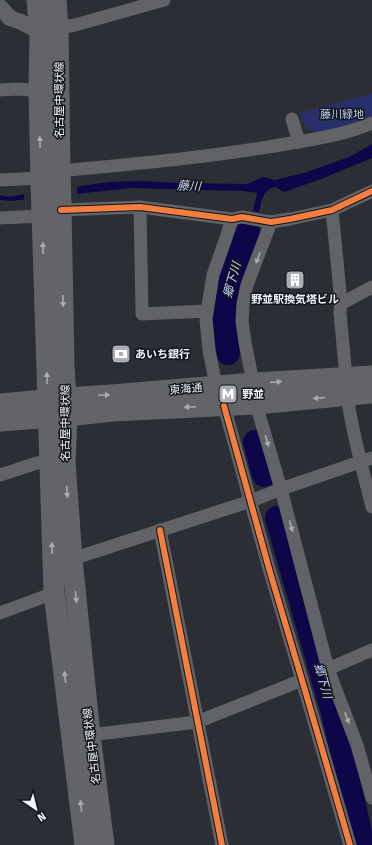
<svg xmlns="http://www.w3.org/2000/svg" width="372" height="845" viewBox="0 0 372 845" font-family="'Fira Sans','Noto Sans JP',sans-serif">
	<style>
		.green { fill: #27306c }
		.water { fill: #0d0648 }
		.pier { fill: #2c2e36 }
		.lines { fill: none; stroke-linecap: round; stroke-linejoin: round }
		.river { stroke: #0d0648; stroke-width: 24 }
		.minor { stroke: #626366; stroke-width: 13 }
		.tertiary { stroke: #626366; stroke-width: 16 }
		.primary { stroke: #636469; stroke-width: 21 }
		.cycleway-casing { stroke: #13151b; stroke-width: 8 }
		.cycleway { stroke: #f27e40; stroke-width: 6 }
		.oneway { fill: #aaacb2 }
		.oneway2 { fill: #a9abb1 }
		.labels { text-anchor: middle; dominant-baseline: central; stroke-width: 3; stroke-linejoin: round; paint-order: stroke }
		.street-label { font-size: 11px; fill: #f0f3fc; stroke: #13151b }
		.park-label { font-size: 11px; fill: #c1cdf8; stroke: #13151b }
		.poi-label { font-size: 11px; font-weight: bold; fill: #f0f3fc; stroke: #13151b; text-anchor: start }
		.water-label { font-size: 12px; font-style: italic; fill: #c5d2fc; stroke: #13151b }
	</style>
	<rect width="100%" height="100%" fill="#2c2e36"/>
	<!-- green -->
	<path class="green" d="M372 94V117L341 128 315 132 305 126 300 113Z"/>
	<!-- water -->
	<path class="water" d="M372 144V158L321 179 284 192 275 187C262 190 262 201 259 212L253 211 257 193 242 191 132 188 11 201 0 200V195L9 197 19 195 109 182 141 181 179 183 247 184 263 177 275 180 307 172 349 157Z"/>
	<!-- pier -->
	<path class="pier" d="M77 184V196L24 202V192Z"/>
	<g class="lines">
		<!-- river -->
		<g class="river">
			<path d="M228 353C226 340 223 326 224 313 225 284 237 258 248 232"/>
			<path d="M255 442 264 475"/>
			<path d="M277 518 333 713 363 845"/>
		</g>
		<!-- minor -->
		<g class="minor">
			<path d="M51 29 75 25 164 0"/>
			<path d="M0 90 19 89 39 91"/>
			<path d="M292 119 299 142"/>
			<path d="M60 171C135 164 212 157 286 144 315 139 345 135 372 123"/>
			<path d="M0 180 41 178"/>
			<path d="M140 207 142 314 207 311"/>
			<path d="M61 210 140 207 232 219 242 217 271 222 290 219 332 210 372 191"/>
			<path d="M332 210 341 302 340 313 346 377"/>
			<path d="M0 218 42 216"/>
			<path d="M341 302 346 301 372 287"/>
			<path d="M253 383 245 342 242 321 243 304 247 285 271 222"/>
			<path d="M216 386 209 350 206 319 213 275 227 235 232 219"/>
			<path d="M347 395C352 433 363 470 372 507"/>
			<path d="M256 404 281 489 328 669 357 745 372 798"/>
			<path d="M224 406 270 572 302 680 350 845"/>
			<path d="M0 475 37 463 57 462"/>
			<path d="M160 530 222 845"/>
			<path d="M72 559 251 501 281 489 372 458"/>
			<path d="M0 613 54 593"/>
			<path d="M328 669 372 650"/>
			<path d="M90 735 197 722 302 680"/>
		</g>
		<!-- tertiary -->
		<path class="tertiary" d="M0 7 10 18 21 22 40 32"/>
		<!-- primary -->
		<g class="primary">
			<path d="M37 0 40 32 39 91 41 181 54 593 85 845"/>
			<path d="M56 0 58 28 60 171 61 206 64 365 67 416 65 462 72 559 90 735 104 845"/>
			<path d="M0 404 65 398 112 395 253 383 372 376"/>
			<path d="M0 421 67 416 113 411 256 404 372 393"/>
		</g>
		<!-- cycleway casing -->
		<g class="cycleway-casing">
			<g id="cycleway">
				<path d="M61 210 140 207 232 219 242 217 271 222 290 219 332 210 372 191"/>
				<path d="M224 406 270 572 302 680 350 845"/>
				<path d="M160 530 222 845"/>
			</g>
		</g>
		<!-- cycleway -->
		<use href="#cycleway" class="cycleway"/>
	</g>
	<!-- one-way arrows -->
	<defs><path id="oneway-solid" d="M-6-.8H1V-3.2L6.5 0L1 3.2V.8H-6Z"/></defs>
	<g class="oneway">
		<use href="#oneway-solid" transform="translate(40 142) rotate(-91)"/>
		<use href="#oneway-solid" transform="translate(43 248) rotate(-92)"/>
		<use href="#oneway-solid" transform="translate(63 301) rotate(89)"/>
		<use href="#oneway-solid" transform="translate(47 378) rotate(-92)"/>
		<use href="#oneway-solid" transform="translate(276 382) rotate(-4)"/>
		<use href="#oneway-solid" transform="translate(104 395) rotate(-3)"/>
		<use href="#oneway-solid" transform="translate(319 398) rotate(175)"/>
		<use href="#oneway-solid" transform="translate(190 407) rotate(177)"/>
		<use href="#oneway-solid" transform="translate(67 492) rotate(86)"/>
		<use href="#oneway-solid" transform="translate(52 548) rotate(-92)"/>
		<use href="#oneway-solid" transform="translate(76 597) rotate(84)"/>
		<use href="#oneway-solid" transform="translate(65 677) rotate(-97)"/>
		<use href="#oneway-solid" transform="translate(81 806) rotate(-97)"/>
	</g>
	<g class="oneway2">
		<use href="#oneway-solid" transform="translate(258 258) rotate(110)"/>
		<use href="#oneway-solid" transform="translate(267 441) rotate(74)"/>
		<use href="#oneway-solid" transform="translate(291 526) rotate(75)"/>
		<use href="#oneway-solid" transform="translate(347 718) rotate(69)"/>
	</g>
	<!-- icons -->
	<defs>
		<g id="building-square" transform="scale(1)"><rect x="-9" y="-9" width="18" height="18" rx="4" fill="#abaeb7" stroke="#13151b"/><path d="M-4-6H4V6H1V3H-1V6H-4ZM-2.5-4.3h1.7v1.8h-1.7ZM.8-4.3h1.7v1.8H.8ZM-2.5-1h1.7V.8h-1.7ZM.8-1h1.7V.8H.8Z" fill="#fff"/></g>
		<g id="bank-square" transform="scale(1)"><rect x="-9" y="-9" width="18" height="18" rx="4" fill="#abaeb7" stroke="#13151b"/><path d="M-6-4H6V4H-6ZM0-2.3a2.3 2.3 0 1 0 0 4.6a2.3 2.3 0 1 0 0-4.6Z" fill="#fff"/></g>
		<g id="metro-square" transform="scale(1)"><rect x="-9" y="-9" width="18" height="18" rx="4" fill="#abaeb7" stroke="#13151b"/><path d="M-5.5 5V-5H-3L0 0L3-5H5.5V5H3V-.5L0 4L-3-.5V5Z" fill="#fff"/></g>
	</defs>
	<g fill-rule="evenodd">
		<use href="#building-square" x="295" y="280"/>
		<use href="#bank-square" x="121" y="354"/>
		<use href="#metro-square" x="228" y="394"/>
	</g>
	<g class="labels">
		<!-- street labels -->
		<g class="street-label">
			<text transform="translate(59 100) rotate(-90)">名古屋中環状線</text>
			<text transform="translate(186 389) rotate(-5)">東海通</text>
			<text transform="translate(65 423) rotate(-90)">名古屋中環状線</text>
			<text transform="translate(92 746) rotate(-97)">名古屋中環状線</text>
		</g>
		<!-- park labels -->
		<g class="park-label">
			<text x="342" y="114">藤川緑地</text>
		</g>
		<!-- poi labels -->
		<g class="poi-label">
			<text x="295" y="299" text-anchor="middle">野並駅換気塔ビル</text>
			<text x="135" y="354">あいち銀行</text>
			<text x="242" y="394">野並</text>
		</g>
		<!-- water labels -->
		<g class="water-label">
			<text transform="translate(189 186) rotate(2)">藤川</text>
			<text transform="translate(232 280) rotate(-74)">郷下川</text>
			<text transform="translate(323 681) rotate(74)">郷下川</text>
		</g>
	</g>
	<!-- north arrow -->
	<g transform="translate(36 809) rotate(145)" stroke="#13151b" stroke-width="3" paint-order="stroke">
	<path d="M0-3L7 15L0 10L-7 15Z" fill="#f0f3fc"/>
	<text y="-6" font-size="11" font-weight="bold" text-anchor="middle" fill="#f0f3fc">N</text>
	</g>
</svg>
